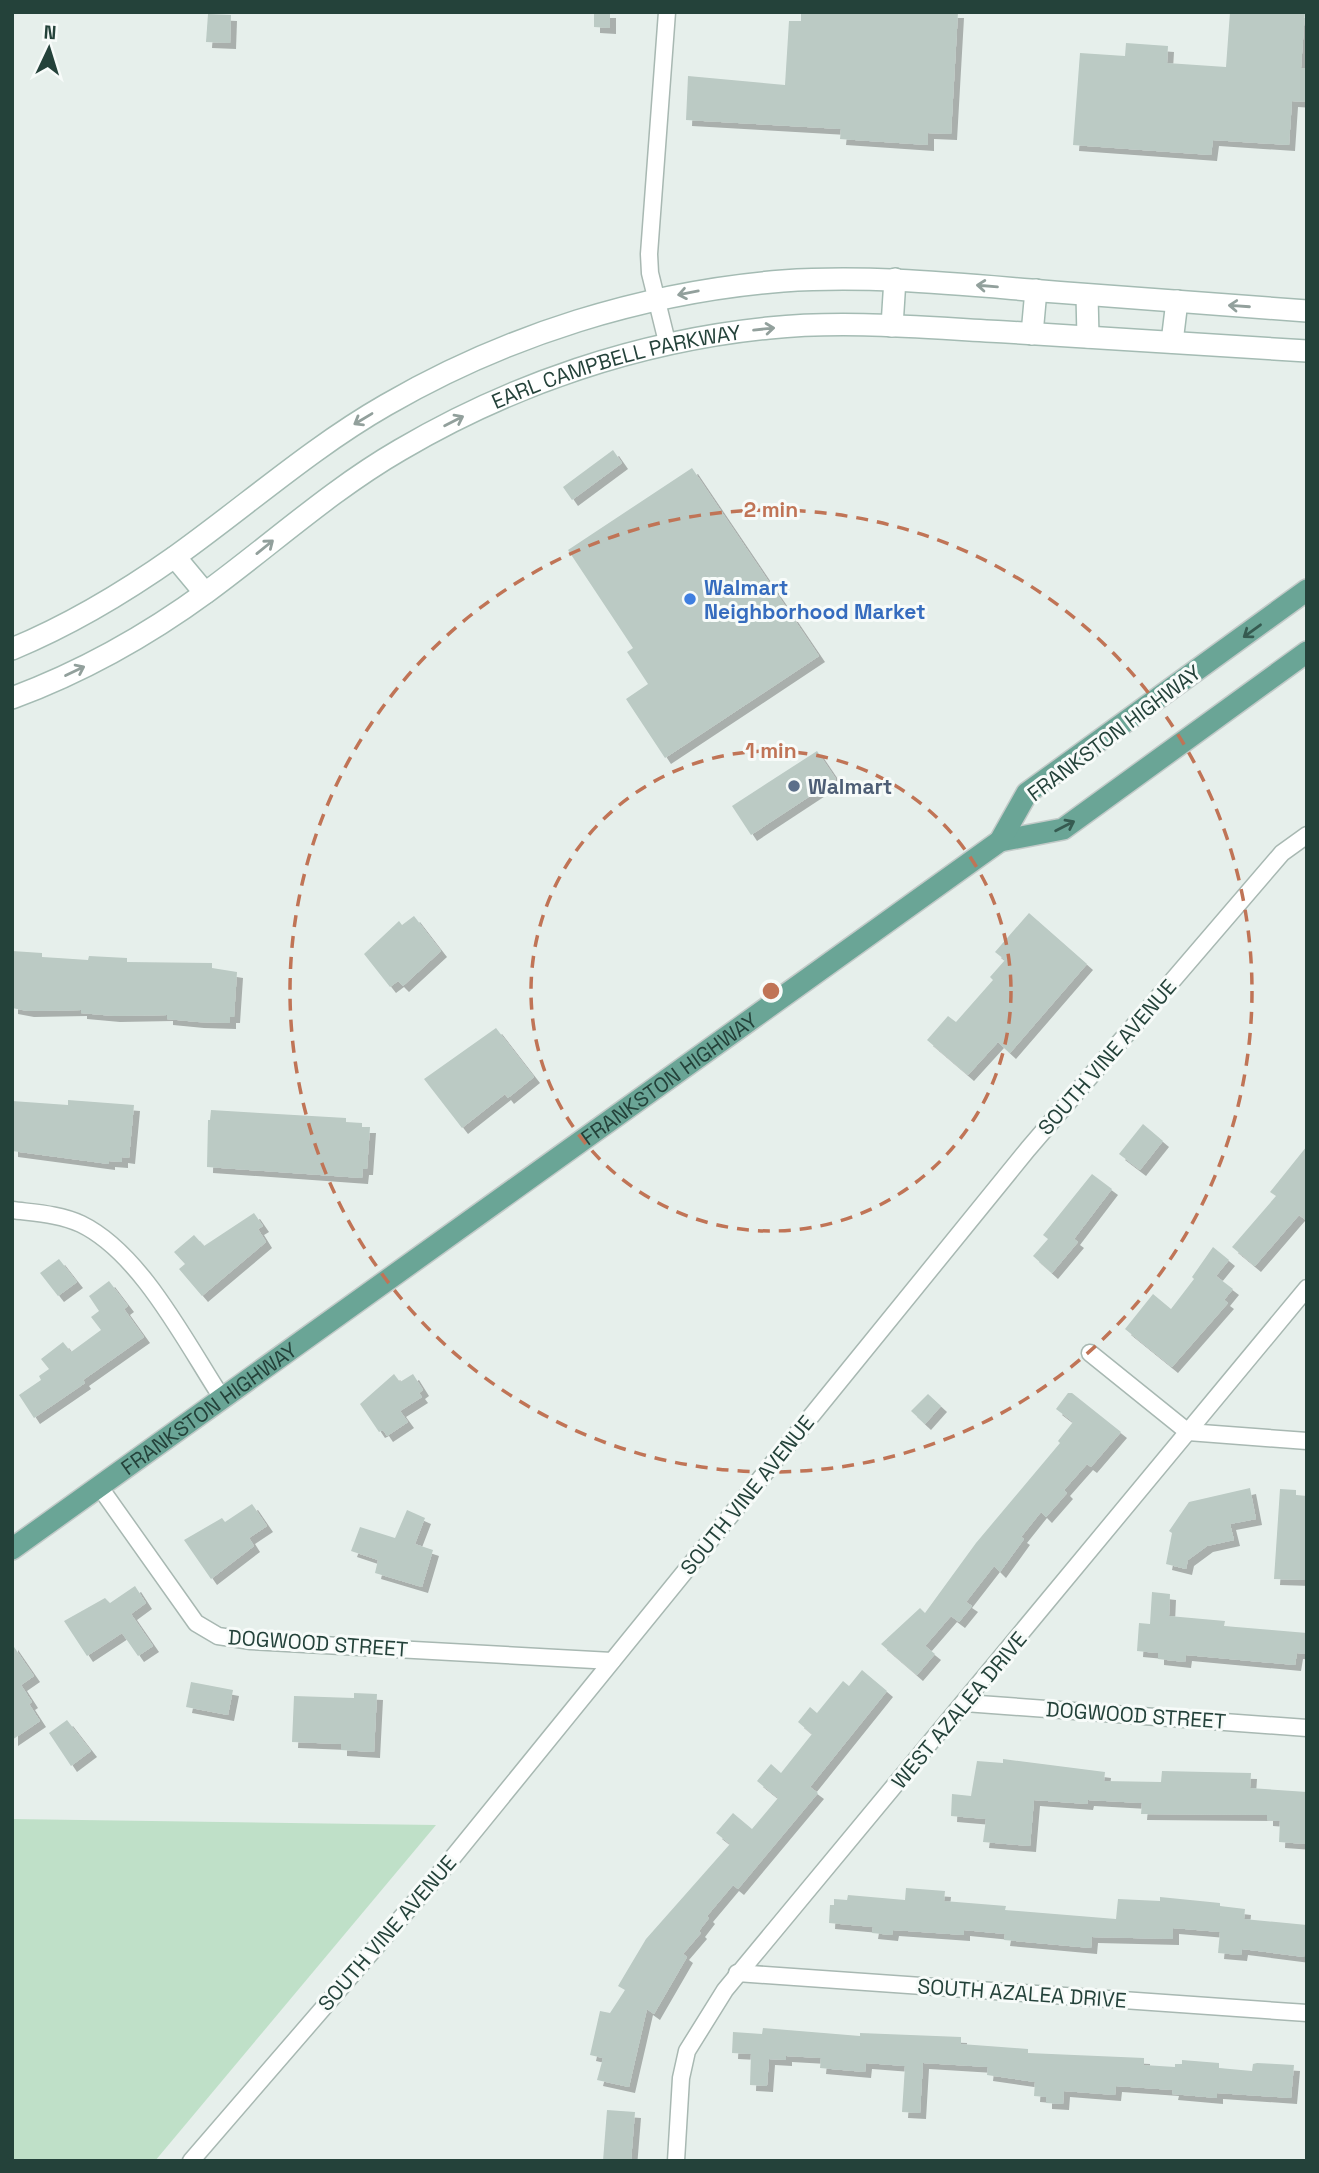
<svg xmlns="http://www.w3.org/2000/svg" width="1319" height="2173" viewBox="0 0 1319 2173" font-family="'Space Grotesk',sans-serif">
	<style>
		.green { fill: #bfe0c8 }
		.building { fill: #bbcac4; filter: url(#shadow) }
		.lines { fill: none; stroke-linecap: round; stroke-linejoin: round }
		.street-casing { stroke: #a8b8b2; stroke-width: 19 }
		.secondary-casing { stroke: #a4bbb3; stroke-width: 24 }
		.primary-casing { stroke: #c2cac8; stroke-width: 24 }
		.street { stroke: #fff; stroke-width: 16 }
		.secondary { stroke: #fff; stroke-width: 21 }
		.primary { stroke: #6aa596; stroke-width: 21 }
		.oneway { stroke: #92a09c }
		.oneway2 { stroke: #365b51 }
		.ring { fill: none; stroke: #c07456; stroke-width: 3.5; stroke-dasharray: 12 9 }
		.shop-dot { fill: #3f7fe0; stroke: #f7fbf9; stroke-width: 2.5 }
		.service-dot { fill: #5c6f8a; stroke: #f7fbf9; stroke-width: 2.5 }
		.labels { text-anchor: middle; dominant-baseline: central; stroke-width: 6; stroke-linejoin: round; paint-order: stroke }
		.street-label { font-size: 21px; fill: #24423a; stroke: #f7fbf9 }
		.shop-label { font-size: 21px; font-weight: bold; fill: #366cbe; stroke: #f7fbf9; text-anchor: start }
		.service-label { font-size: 21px; font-weight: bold; fill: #4e5e75; stroke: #f7fbf9; text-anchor: start }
		.centre { fill: #c07456; stroke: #f7fbf9; stroke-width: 3.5 }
		.ring-label { font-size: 21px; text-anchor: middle; font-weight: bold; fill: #c07456; stroke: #f7fbf9; stroke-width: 6; stroke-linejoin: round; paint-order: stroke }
	</style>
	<defs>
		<filter id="shadow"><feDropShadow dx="6" dy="6" stdDeviation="0" flood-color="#0004"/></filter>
	</defs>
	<rect width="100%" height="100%" fill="#e6efeb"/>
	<!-- green -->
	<path class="green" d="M12 1819 436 1825 155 2161H12Z"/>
	<!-- building -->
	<g class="building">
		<path d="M594 12H610V28L594 27Z"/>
		<path d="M801 12H958L951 134 928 133V145L840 139 841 129 686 120 688 76 785 85 789 21H801Z"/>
		<path d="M1230 12H1305L1301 68H1307V102L1292 101 1289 145 1213 140 1211 155 1073 145 1080 53 1125 56 1126 43 1168 46 1167 63 1226 67Z"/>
		<path d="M208 14 231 15 230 43 206 42Z"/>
		<path d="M613 450 622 463 572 500 563 487Z"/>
		<path d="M692 468 819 656 665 758 626 699 648 684 627 652 633 648 568 550Z"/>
		<path d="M817 751 836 779 751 835 732 806Z"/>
		<path d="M1029 913 1087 964 1010 1053 998 1042 968 1075 927 1040 948 1016 956 1022 993 980 990 977 1005 960 995 952Z"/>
		<path d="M414 916 441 951 403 986 398 981 390 987 364 954 399 921 402 925Z"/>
		<path d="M12 951 42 953V957L58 958 88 960 89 956 127 958V962L212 963V968L237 972 234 1017H230V1023L198 1022 167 1019V1015L114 1016 81 1013V1010L28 1011 12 1008Z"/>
		<path d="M496 1028 534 1077 508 1098 505 1094 462 1128 424 1079Z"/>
		<path d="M68 1100 134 1105 129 1158 122 1157V1162L109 1161V1164L12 1151V1101L68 1105Z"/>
		<path d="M211 1110 346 1118V1122L362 1123V1127H370L367 1169H363L362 1178 207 1167 208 1120H210Z"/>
		<path d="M1143 1124 1163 1141 1140 1170 1119 1154Z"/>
		<path d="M1307 1146V1221L1299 1215 1255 1266 1232 1247 1276 1196 1270 1192Z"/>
		<path d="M1092 1174 1112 1189 1074 1239 1078 1242 1052 1273 1033 1256 1048 1239 1043 1235Z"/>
		<path d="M254 1213 263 1226 258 1229 266 1242 202 1296 179 1269 185 1264 174 1252 194 1235 204 1246Z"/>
		<path d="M1213 1247 1229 1260 1216 1276 1233 1289 1224 1300 1228 1303 1172 1367 1125 1329 1153 1294 1171 1309 1194 1279 1192 1277Z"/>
		<path d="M59 1259 77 1282 58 1296 40 1273Z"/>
		<path d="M109 1281 128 1306 124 1309 144 1337 83 1380 85 1383 34 1418 19 1395 41 1380 39 1376 49 1369 41 1359 63 1342 71 1352 101 1330 91 1317 99 1311 89 1296Z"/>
		<path d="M394 1374 400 1382 413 1374 423 1390 419 1393 422 1397 400 1411 408 1422 387 1436 383 1430 379 1432 360 1404Z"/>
		<path d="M1068 1393H1072L1121 1432 1091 1467 1087 1464 1064 1490 1067 1493 1046 1517 1041 1512 1021 1537 1024 1539 1000 1572 994 1566 966 1602 972 1606 959 1622 951 1616 925 1646 935 1654 917 1675 881 1644 920 1608 925 1613 976 1543 1060 1443 1058 1441 1073 1422 1056 1409Z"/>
		<path d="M928 1394 941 1406 925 1424 911 1411Z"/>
		<path d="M1250 1488 1256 1519 1230 1524 1234 1540 1207 1546 1188 1560 1186 1569 1166 1564 1172 1533 1169 1531 1189 1502Z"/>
		<path d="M1280 1489 1296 1490V1495L1307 1496 1305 1580 1274 1579Z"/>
		<path d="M252 1504 267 1526 249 1538 254 1546 211 1579 184 1540 222 1518 225 1522Z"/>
		<path d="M407 1510 425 1518 415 1544 433 1550 422 1587 375 1573 378 1560 351 1551 360 1527 395 1538Z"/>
		<path d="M135 1586 146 1603 131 1614 153 1646 138 1656 122 1633 87 1656 64 1621 105 1598 110 1603Z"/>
		<path d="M1152 1592 1170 1594 1169 1616 1225 1621 1224 1626 1307 1633V1654L1297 1653 1295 1665 1186 1655 1185 1662 1158 1659V1653L1137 1651 1139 1623 1150 1624Z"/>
		<path d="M12 1644 34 1676 21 1685 32 1702 29 1704 40 1721 12 1740Z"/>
		<path d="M862 1670 887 1691 810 1787 818 1793 738 1889 733 1885 707 1916 709 1918 699 1931 701 1933 683 1954 687 1957 654 2014 647 2009 629 2087 597 2080 603 2058 590 2055 600 2011 610 2013 625 1990 618 1986 646 1939 730 1844 716 1833 733 1813 752 1829 778 1798 757 1781 771 1764 781 1773 812 1734 798 1722 810 1707 817 1713 843 1681 849 1686Z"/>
		<path d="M191 1682 233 1690 228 1715 186 1707Z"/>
		<path d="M354 1693 377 1694 374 1752 341 1750V1744L292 1742 294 1696 354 1698Z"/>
		<path d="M67 1720 91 1751 71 1766 49 1733Z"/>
		<path d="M1003 1759 1105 1772 1104 1781 1161 1782 1162 1771 1251 1773 1250 1788 1307 1792V1844L1279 1842 1280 1821 1267 1820V1815L1141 1814 1142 1803 1088 1800 1087 1804 1034 1800 1030 1846 983 1842 986 1819 951 1816 952 1794 971 1796 977 1761 1003 1763Z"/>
		<path d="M906 1888 945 1891 944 1901 1006 1906 1005 1910 1116 1919 1118 1899 1160 1901V1897L1220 1903V1906L1245 1909 1244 1919 1307 1925 1304 1957 1242 1949 1241 1955 1218 1953 1220 1932 1173 1928V1939L1092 1937 1091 1948 1004 1940 1005 1934 964 1930V1935L893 1930 892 1935 872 1933 873 1927 829 1923 830 1905H834V1899L847 1900 848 1895 905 1900Z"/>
		<path d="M763 2028 860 2036V2033L961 2037V2044L1028 2049V2053L1144 2058V2065L1175 2067V2064H1182V2060L1219 2063V2068L1252 2071 1253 2064 1257 2063 1294 2065 1291 2098 1217 2093V2098L1172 2094 1173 2090 1116 2086 1115 2095 1064 2091 1063 2104 1046 2103V2097L1034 2096 1035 2082 987 2075 988 2067 923 2063 920 2113 902 2112 905 2066 866 2063 865 2072 820 2068 821 2058 786 2056V2060L769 2059 767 2086 750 2085 751 2054 732 2053 733 2032 762 2034Z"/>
		<path d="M607 2110 635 2112 631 2161H603Z"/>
	</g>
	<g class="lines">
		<!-- street casing -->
		<g class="street-casing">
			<g id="street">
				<path d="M667 12 649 254 650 273 668 346"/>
				<path d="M12 1210C35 1213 60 1214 81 1224 141 1253 186 1343 222 1398"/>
				<path d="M1090 1353 1188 1432 1307 1441"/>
				<path d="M99 1486 196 1623 218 1636 251 1641 612 1661"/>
				<path d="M965 1703 1307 1728"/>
				<path d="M737 1973 1307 2013"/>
				<path d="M191 2161 445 1867 1028 1149 1282 853 1307 835"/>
				<path d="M676 2161 681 2078 687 2051 725 1990 1307 1288"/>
			</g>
		</g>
		<!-- secondary casing -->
		<g class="secondary-casing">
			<g id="secondary">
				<path d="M1087 295 1088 337"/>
				<path d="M892 326 895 279"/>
				<path d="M1032 334 1036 290"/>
				<path d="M1172 342 1177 301"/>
				<path d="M175 557 205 593"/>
				<path d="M12 649C70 625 125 592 176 556 246 506 311 448 386 405 507 335 644 292 783 281 870 275 956 284 1042 291 1130 298 1218 304 1307 311"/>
				<path id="s1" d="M12 698C82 672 148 635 208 591 272 544 331 490 400 450 512 384 639 341 769 328 848 320 927 328 1006 332 1107 339 1207 345 1307 351"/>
			</g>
		</g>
		<!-- primary casing -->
		<g class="primary-casing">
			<g id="primary">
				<path d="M1000 841 1063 829 1307 652"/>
				<path id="s2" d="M12 1549 1000 841 1027 793 1307 590"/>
			</g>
		</g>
		<!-- street -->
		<use href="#street" class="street"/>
		<!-- secondary -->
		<use href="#secondary" class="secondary"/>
		<!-- primary -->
		<use href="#primary" class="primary"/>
	</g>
	<!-- one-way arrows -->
	<defs><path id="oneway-shaft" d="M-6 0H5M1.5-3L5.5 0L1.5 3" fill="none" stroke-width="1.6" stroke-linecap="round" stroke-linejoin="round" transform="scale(1.75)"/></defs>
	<g class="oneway">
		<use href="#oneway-shaft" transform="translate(987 286) rotate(-175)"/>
		<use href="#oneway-shaft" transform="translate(688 293) rotate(169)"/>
		<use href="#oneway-shaft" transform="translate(1239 306) rotate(-176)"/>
		<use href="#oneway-shaft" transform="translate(764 329) rotate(-6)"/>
		<use href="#oneway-shaft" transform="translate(363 419) rotate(149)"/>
		<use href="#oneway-shaft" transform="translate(454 421) rotate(-27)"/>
		<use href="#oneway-shaft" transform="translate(265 547) rotate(-39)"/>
		<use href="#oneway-shaft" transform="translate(75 671) rotate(-26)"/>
	</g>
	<g class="oneway2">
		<use href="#oneway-shaft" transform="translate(1252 631) rotate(144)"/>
		<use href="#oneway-shaft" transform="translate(1065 826) rotate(-27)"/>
	</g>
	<!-- distance rings -->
	<g class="ring">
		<circle cx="771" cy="991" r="240"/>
		<circle cx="771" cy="991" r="481"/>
	</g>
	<!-- markers -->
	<circle class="shop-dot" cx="690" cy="599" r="7"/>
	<circle class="service-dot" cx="794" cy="786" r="7"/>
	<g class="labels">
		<!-- street labels -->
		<g class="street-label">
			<text stroke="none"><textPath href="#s1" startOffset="696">EARL CAMPBELL PARKWAY</textPath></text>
			<text transform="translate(1114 733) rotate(-37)">FRANKSTON HIGHWAY</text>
			<text transform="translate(1107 1057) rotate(-49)">SOUTH VINE AVENUE</text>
			<text stroke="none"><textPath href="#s2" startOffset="808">FRANKSTON HIGHWAY</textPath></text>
			<text stroke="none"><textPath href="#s2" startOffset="242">FRANKSTON HIGHWAY</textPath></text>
			<text transform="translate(747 1495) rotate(-51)">SOUTH VINE AVENUE</text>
			<text transform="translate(318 1643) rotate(4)">DOGWOOD STREET</text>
			<text transform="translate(959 1710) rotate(-50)">WEST AZALEA DRIVE</text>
			<text transform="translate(1136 1715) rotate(4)">DOGWOOD STREET</text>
			<text transform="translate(387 1933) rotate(-49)">SOUTH VINE AVENUE</text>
			<text transform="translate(1022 1993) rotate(4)">SOUTH AZALEA DRIVE</text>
		</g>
		<!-- shop labels -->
		<g class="shop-label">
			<text x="704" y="587">Walmart<tspan x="704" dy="24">Neighborhood Market</tspan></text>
		</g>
		<!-- service labels -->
		<g class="service-label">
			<text x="808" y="786">Walmart</text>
		</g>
	</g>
	<circle cx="771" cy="991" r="10" class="centre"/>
	<g class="ring-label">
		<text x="771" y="517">2 min</text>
		<text x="771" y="758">1 min</text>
	</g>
	<!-- border -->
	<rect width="1319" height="2173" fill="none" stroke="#24423a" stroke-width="28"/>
	<!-- north arrow -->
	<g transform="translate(49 49) rotate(4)" stroke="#f7fbf9" stroke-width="5" paint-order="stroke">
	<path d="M0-5L12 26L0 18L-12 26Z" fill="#24423a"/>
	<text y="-10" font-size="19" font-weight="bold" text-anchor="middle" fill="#24423a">N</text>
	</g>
</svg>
